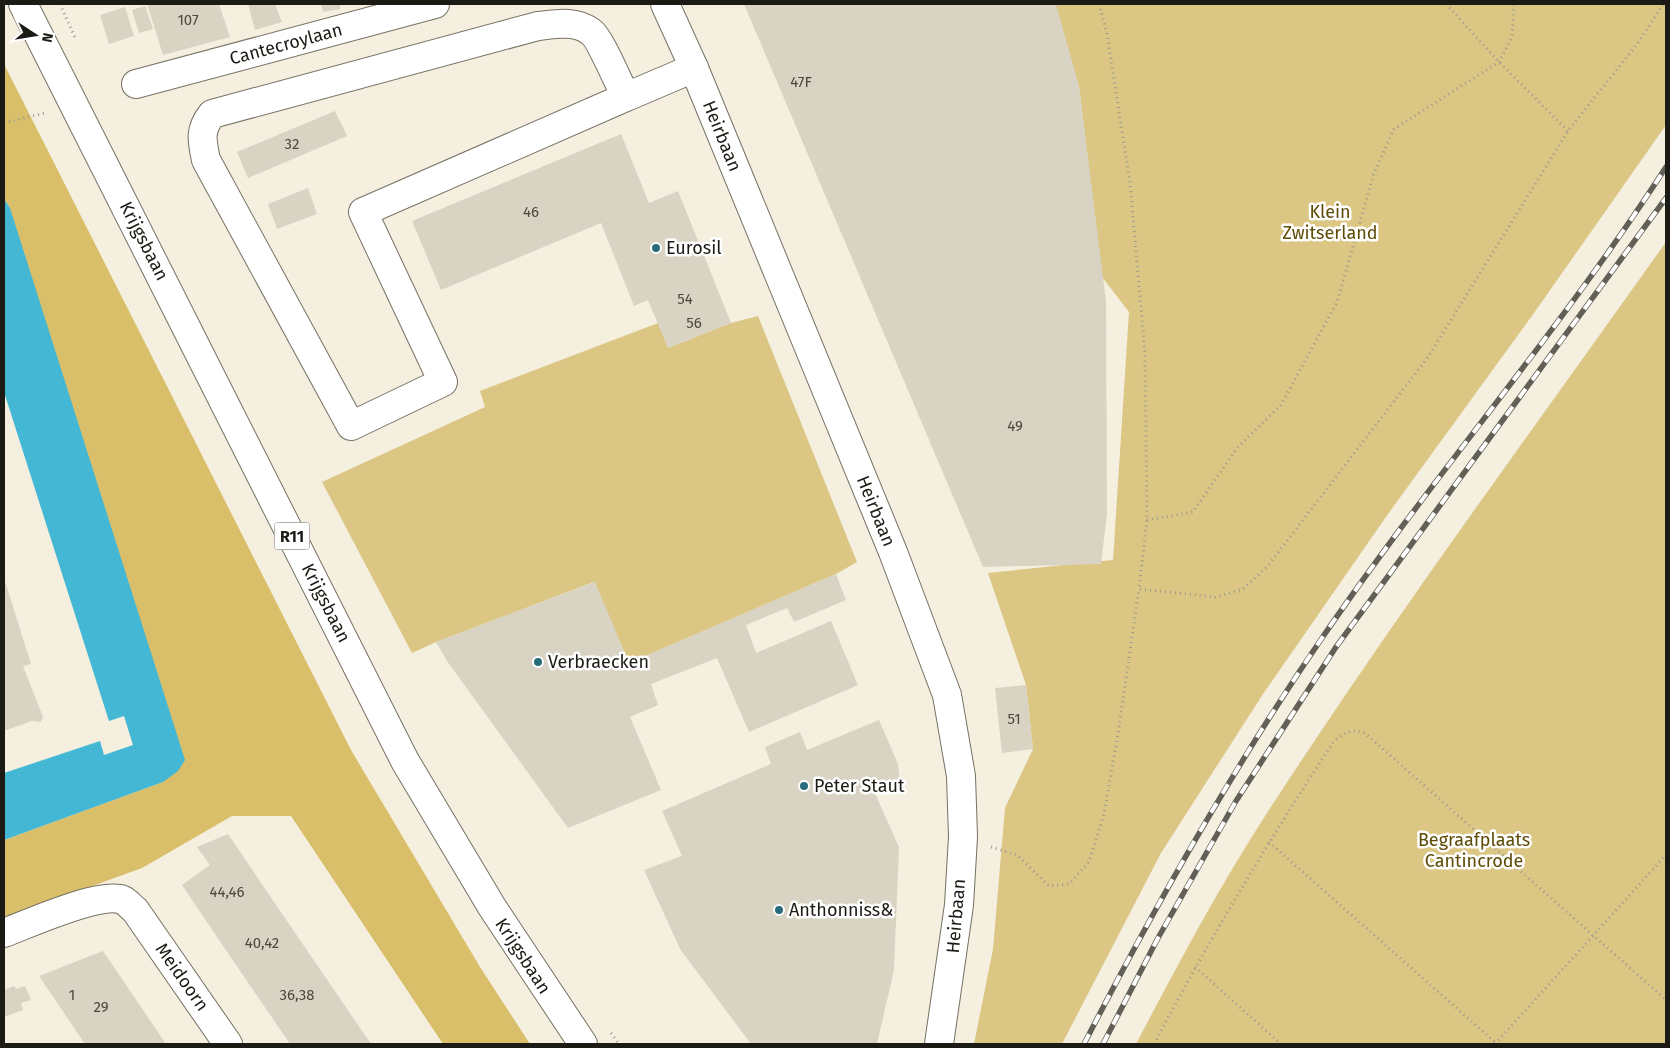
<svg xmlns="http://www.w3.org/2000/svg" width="1670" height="1048" viewBox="0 0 1670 1048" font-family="'Fira Sans',sans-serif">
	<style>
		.green { fill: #dcc684 }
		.forest { fill: #dabf6a }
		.water { fill: #43b7d4 }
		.building { fill: #d8d3c3 }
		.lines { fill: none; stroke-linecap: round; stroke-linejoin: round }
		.minor-casing { stroke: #757163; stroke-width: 30 }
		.major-casing { stroke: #757163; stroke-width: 30 }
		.path { stroke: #9d998d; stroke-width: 3; stroke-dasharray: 1 4; stroke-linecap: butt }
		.minor { stroke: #fff; stroke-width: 28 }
		.major { stroke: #fff; stroke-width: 28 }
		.rail-casing { stroke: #625f56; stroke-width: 5.5 }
		.rail { stroke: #fff; stroke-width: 4; stroke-dasharray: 11; stroke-linecap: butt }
		.poi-dot { fill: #276b7c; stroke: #fff; stroke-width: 2 }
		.labels { text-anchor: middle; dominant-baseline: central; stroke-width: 5; stroke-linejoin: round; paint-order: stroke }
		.number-label { font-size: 15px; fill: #4b4840 }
		.shield { fill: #fff; stroke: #605f5a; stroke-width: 1 }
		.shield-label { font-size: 16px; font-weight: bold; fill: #1c1a14 }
		.street-label { font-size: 18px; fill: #1c1a14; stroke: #fff }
		.park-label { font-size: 18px; fill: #5e4b05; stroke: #fff }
		.poi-label { font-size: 18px; fill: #1c1a14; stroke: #fff; text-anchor: start }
	</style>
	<rect width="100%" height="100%" fill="#f4efdf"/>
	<!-- green -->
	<g class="green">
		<path d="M1055 4H1666V125L1534 313 1388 514 1263 694 1161 853 1062 1044H974L993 949 1005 808 1033 749 1026 685 988 573 1113 560 1129 312 1102 277 1079 87Z"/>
		<path d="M1666 242V1044H1136C1177 966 1219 887 1267 813 1393 618 1532 431 1666 242Z"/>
		<path d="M758 316 857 562 836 574 629 663 594 582 436 642 412 653 322 482 485 407 480 391 658 323 668 348 731 323Z"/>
	</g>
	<!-- forest -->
	<path class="forest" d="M4 64 351 750 480 967 530 1044H443L291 816H232L142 868 4 918V840L163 782 10 208 4 199Z"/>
	<!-- water -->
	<path class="water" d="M4 199 10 208 185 760 178 771 163 782 4 840V773L100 741 104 755 133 745 124 716 109 721 4 392Z"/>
	<!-- building -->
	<g class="building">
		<path d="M147 4H219L230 37 163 55Z"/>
		<path d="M248 4H275L282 22 255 30Z"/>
		<path d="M321 4H340V9L323 12Z"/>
		<path d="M744 4H1056L1079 87 1106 301 1107 514 1101 564 983 567Z"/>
		<path d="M145 6 153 29 139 33 132 10Z"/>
		<path d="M125 7 134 36 109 44 100 15Z"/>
		<path d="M335 111 347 136 248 178 237 152Z"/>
		<path d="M621 134 649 203 678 191 731 323 668 348 648 300 634 306 601 223 441 290 412 221Z"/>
		<path d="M308 188 317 214 277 229 268 204Z"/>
		<path d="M836 574 846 600 794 622 787 608 746 625 756 653 831 621 858 685 749 732 717 658 651 684 658 705 630 717 661 790 568 828 447 661 436 642 595 582 629 663Z"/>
		<path d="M4 578 31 664 23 666 43 717 41 722 32 721 4 731Z"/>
		<path d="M1026 685 1033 749 1002 753 995 688Z"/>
		<path d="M879 720 898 764 900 781 874 791 899 847 894 970 877 1044H751L680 949 644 870 682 856 662 811 771 764 765 747 800 732 807 750Z"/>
		<path d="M228 834 272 899 371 1044H290L217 937 182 885 210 865 197 847Z"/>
		<path d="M103 951 120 976 166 1044H85L39 976Z"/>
		<path d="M14 986 16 989 25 986 31 1000 21 1003 23 1010 4 1017V990Z"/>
	</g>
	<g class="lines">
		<!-- minor casing -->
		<g class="minor-casing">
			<g id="minor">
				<path d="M665 4 694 68 893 552 947 695 961 776 963 837 959 905 939 1044"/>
				<path d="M136 84 435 4"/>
				<path d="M626 97 363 212 443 382 351 426 206 160C202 141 199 130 212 114L538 26C556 24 576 20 591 32 600 38 619 84 626 97L694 68"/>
				<path d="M4 933C28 924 100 891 123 900 127 902 131 907 135 910L228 1044"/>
			</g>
		</g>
		<!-- major casing -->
		<g class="major-casing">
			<path id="major" d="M23 4 405 761 492 907 583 1044"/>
		</g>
		<!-- path -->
		<g class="path">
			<path d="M60 4 76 40"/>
			<path d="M1099 4 1107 34 1130 183 1145 353 1147 520 1139 589 1215 597 1243 589 1267 567 1428 357 1568 131 1638 43 1663 4"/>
			<path d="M1446 4 1499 62 1568 131"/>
			<path d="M4 123 45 113"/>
			<path d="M1147 520 1193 512 1237 448 1281 405 1337 302 1374 173 1394 129 1499 62 1512 37 1514 4"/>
			<path d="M1269 842 1497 1044"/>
			<path d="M991 847 1017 855 1049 886 1069 884 1089 862 1104 814 1118 734 1139 589"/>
			<path d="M1195 967 1281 1044"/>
			<path d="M611 1033 619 1044"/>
			<path d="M1154 1044C1209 940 1269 840 1334 741 1346 732 1351 729 1365 733L1666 1000"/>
			<path d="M1495 1044 1666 855"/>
		</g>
		<!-- minor -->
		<use href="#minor" class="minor"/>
		<!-- major -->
		<use href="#major" class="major"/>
		<!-- rail casing -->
		<g class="rail-casing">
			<g id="rail">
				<path d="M1084 1044C1156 904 1233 768 1322 638 1432 477 1561 330 1666 167"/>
				<path d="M1103 1044 1158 938 1236 801 1336 647 1666 198"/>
			</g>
		</g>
		<!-- rail -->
		<use href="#rail" class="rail"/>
	</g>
	<!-- markers -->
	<g class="poi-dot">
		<circle cx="656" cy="248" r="5"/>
		<circle cx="538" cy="662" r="5"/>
		<circle cx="804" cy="786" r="5"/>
		<circle cx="779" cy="910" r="5"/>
	</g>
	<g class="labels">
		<!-- number labels -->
		<g class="number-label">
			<text x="188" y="20">107</text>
			<text x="801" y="82">47F</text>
			<text x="292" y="144">32</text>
			<text x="531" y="212">46</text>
			<text x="685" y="299">54</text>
			<text x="694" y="323">56</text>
			<text x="1015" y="426">49</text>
			<text x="1014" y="719">51</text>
			<text x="227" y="892">44,46</text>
			<text x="262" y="943">40,42</text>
			<text x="72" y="995">1</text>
			<text x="297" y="995">36,38</text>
			<text x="101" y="1007">29</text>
		</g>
		<!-- shield labels -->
		<rect class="shield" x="274.5" y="522.5" width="35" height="27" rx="4"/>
		<g class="shield-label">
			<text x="292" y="536">R11</text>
		</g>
		<!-- street labels -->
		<g class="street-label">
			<text transform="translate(286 44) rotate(-15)">Cantecroylaan</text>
			<text transform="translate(722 136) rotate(68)">Heirbaan</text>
			<text transform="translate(144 241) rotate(63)">Krijgsbaan</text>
			<text transform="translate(876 511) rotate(68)">Heirbaan</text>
			<text transform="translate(326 603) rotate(63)">Krijgsbaan</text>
			<text transform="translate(956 916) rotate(-85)">Heirbaan</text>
			<text transform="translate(523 956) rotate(57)">Krijgsbaan</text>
			<text transform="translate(182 977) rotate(55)">Meidoorn</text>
		</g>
		<!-- park labels -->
		<g class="park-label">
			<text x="1330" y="212">Klein<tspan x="1330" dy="21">Zwitserland</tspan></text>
			<text x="1474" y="840">Begraafplaats<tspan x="1474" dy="21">Cantincrode</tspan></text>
		</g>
		<!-- poi labels -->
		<g class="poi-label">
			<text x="666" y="248">Eurosil</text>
			<text x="548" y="662">Verbraecken</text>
			<text x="814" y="786">Peter Staut</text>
			<text x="789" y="910">Anthonniss&amp;</text>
		</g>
	</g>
	<!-- border -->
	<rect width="1670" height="1048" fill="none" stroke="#1c1a14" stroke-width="10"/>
	<!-- north arrow -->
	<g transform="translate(35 35) rotate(102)" stroke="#ffffff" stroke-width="4" paint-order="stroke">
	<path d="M0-4L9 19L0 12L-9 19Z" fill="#1c1a14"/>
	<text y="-8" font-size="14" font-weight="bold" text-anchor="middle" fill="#1c1a14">N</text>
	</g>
</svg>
